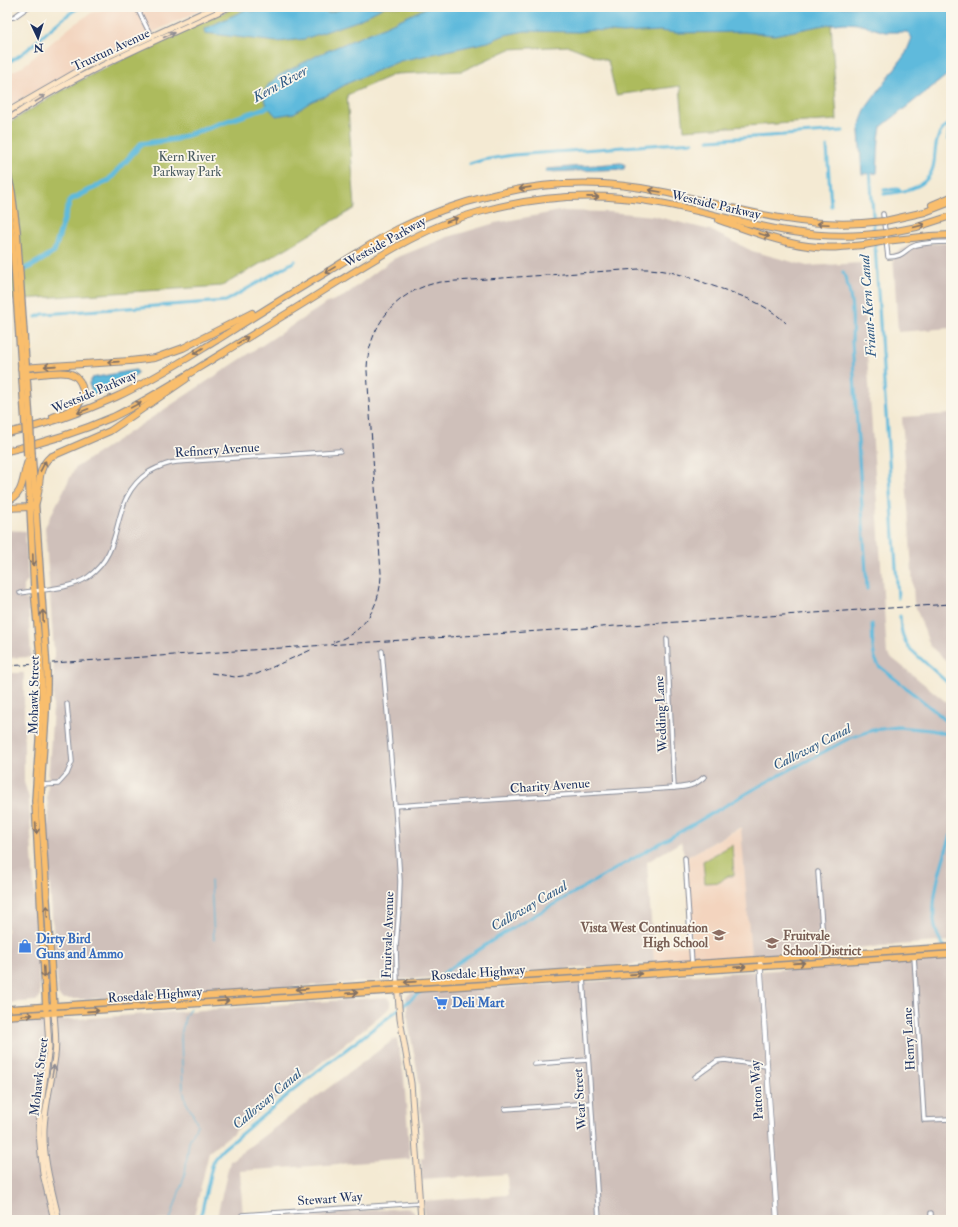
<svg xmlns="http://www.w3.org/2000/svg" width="958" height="1227" viewBox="0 0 958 1227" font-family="'IM FELL Double Pica',serif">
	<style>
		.built { fill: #f3d4be }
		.industrial { fill: #cfc0ba }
		.green { fill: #adbb5d; stroke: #64755e }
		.water { fill: #5ebadc; stroke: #3c749d }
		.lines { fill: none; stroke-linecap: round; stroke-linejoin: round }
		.stream { stroke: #5ebadc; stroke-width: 1 }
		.canal { stroke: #5ebadc; stroke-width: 3 }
		.river { stroke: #5ebadc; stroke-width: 5.5 }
		.minor-casing { stroke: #888c98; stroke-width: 5.5 }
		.tertiary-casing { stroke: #888c98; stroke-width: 6 }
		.secondary-casing { stroke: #888c98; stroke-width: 7 }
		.primary-casing { stroke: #888c98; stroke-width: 8 }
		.motorway-casing { stroke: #888c98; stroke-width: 8 }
		.minor { stroke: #fff; stroke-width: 3.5 }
		.tertiary { stroke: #fff; stroke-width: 4.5 }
		.secondary { stroke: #fde5c5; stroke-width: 5 }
		.primary { stroke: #f9be6d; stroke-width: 5.5 }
		.motorway { stroke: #f9be6d; stroke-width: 6 }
		.rail { stroke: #1b2f5e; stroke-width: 1; stroke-dasharray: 6 3; stroke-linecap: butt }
		.primary-bridge-casing { stroke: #888c98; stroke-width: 8; stroke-linecap: butt }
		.motorway-bridge-casing { stroke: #888c98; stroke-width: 8; stroke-linecap: butt }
		.primary-bridge { stroke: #f9be6d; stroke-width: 5.5 }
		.motorway-bridge { stroke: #f9be6d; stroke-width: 6 }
		.oneway { stroke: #8c8a92 }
		.oneway2 { stroke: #7f6f65 }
		.labels { text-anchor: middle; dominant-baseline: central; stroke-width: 3.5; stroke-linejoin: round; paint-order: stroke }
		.street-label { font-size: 13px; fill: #1b2f5e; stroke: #fbf7ec }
		.park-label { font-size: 13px; fill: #47595e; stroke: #fbf7ec }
		.education-label { font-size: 13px; font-weight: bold; fill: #785e54; stroke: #fbf7ec; text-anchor: end }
		.shop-label { font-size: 13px; font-weight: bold; fill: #366cbe; stroke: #fbf7ec; text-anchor: start }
		.water-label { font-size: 14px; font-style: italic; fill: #2f5984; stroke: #fbf7ec }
	</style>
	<rect width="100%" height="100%" fill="#fbf7ec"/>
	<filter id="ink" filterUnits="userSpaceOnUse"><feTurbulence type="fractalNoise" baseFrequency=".025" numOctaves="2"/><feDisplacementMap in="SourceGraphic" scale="8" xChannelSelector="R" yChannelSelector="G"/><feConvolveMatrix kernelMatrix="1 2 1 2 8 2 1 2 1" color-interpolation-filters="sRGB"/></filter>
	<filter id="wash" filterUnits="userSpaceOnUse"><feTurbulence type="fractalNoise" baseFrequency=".012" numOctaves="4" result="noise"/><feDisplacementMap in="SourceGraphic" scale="16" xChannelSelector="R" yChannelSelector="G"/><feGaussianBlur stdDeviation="0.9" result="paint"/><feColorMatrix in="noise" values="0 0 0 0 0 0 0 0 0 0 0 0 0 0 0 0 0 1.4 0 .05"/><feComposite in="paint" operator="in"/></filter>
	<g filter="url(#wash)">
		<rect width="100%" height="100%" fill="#f4ead3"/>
		<!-- built -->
		<g class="built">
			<path d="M109 7H208L83 65 7 107V74L22 67 73 25 91 13Z"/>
			<path d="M742 827 751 956 654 963 653 948 692 945 685 858Z"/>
		</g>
		<!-- industrial -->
		<g class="industrial">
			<path d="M560 211 609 212 654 216 710 230 752 251 807 266 861 263 887 654 951 706V941L751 956 741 827 685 858 681 842 647 862 654 963 227 991 86 999H62L58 995 46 835 49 818 47 797 53 707 54 652 45 527 75 468 325 304 344 296 393 259 448 237 495 223Z"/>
			<path d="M951 243V328L898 332 893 254 912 244Z"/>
			<path d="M951 414V665L930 646 914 602 902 417Z"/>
			<path d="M7 530 25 531 28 580 24 586V598L28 601 31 657 7 658Z"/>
			<path d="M7 673H24V782L29 798 40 997 36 1001 7 1003Z"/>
			<path d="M951 959V1220H425L423 1201 508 1195 507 1174 422 1180 421 1158 424 1157 418 1074 409 1028 406 997 411 993Z"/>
			<path d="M387 997 390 1001 391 1007 209 1152 193 1220H7V1024Z"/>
			<path d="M397 1039 404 1077 410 1159 240 1171 243 1218 409 1208 414 1212 415 1220H216L230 1161 393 1040Z"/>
		</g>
		<!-- green -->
		<g class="green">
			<path d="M236 7H830L837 120 684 130 680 86 616 95 608 61 569 46 510 49 462 71 395 74 347 95 355 208 222 286 7 300V124L73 84 167 38Z"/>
			<path d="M732 845 734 876H727L720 882 705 883 703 861Z"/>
		</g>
		<!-- water -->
		<g class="water">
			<path d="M265 7H322V9L328 13 342 9 344 7H384L357 21 304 39 277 42 205 33 204 29 247 9 251 11H263Z"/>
			<path d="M428 7H951V72L881 127 879 138 877 173 862 174 859 131 861 121 866 108 906 53 912 38 908 32H885L859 24 845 23 824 25 774 35 744 32 676 33 660 31 622 33 593 30 578 32 525 31 505 35 488 42 400 61 348 83 326 96 312 101 294 113 276 116 268 107 262 94 269 84 280 75 320 54 377 30Z"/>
			<path d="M621 163 625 164 624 169 546 172 545 170 547 169Z"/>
			<path d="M135 370 137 371 138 373C128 381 105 394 93 394L89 384 92 378Z"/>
		</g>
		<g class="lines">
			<!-- stream -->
			<g class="stream">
				<path d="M211 881 214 940"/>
				<path d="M170 1220 185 1174 189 1141 197 1125 196 1120 186 1102 183 1089 181 1035 185 1017 190 1008"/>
			</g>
			<!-- canal -->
			<g class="canal">
				<path d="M7 63C35 49 52 22 80 7"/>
				<path d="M948 139 949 123"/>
				<path d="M709 140 843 131"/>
				<path d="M827 147 831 206"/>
				<path d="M470 164 483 160 513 155 693 142"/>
				<path d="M870 169 898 598"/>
				<path d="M884 190 898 189 901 191"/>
				<path d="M884 194C905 192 931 188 934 162 935 153 935 143 939 135 942 129 947 125 951 121"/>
				<path d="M843 272C853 295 853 318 852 342L867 589"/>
				<path d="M36 317 43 314 226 301 295 261"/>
				<path d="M900 616C900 628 902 638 909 648L951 686"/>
				<path d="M872 624C873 638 871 655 879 666L941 716 951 728"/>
				<path d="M951 835C942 862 926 909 938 936 941 943 946 949 951 954"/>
				<path d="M200 1220 210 1174 214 1159 223 1149 306 1080 390 1016 449 969 504 933 763 784 850 738 873 730 898 727 931 730 951 735"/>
			</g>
			<!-- river -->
			<path class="river" d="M7 279 38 262 54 252 70 200 109 180 141 144 176 139 268 107 273 104"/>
		</g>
	</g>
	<g filter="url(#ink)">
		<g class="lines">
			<!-- minor casing -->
			<g class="minor-casing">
				<g id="minor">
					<path d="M137 8 151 36"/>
					<path d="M7 18 14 17 28 7"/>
					<path d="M883 214 888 257C905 257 904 249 916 245 927 242 940 242 951 242"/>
					<path d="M20 593C42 589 69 590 88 577 129 548 106 501 149 472 158 467 167 463 177 462L340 451"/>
					<path d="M667 639 674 788"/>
					<path d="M382 651 395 806 400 881 399 909 396 946 397 983"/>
					<path d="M41 785 58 784 67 774 72 762 67 704"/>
					<path d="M395 806 674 788C686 787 695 786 704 777"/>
					<path d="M685 858 692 964"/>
					<path d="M818 872 824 955"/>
					<path d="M914 956 924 1120 951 1119"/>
					<path d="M583 977 599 1220"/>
					<path d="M534 1064 588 1060"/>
					<path d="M695 1077 717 1061 725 1060 766 1066"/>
					<path d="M505 1109 591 1103"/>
					<path d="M931 1213V1220"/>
					<path d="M242 1215 420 1203"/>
				</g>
			</g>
			<!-- tertiary casing -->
			<g class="tertiary-casing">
				<path id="tertiary" d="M760 959 777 1220"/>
			</g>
			<!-- secondary casing -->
			<g class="secondary-casing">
				<g id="secondary">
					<path d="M7 112 85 67 215 7"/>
					<path d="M7 120C76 73 154 42 229 7"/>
					<path d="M397 983 400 1019 411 1083 421 1220"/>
					<path d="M54 1013C55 1028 57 1042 55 1056 52 1081 45 1105 44 1129 43 1161 52 1190 59 1220"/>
					<path d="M47 1014 49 1047 40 1111 39 1134 43 1174 54 1220"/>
				</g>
			</g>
			<!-- primary casing -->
			<g class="primary-casing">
				<g id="primary">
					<path d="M7 170 12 192 17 231 30 421"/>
					<path d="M7 199 12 234 25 423"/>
					<path d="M32 454 46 655"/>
					<path d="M28 465 34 590 40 656"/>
					<path d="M47 671C48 716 41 760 41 805L54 1009"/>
					<path d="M41 672 42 696 35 801 46 1009"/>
					<path d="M7 1009 951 947"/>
					<path d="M7 1016 951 954"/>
				</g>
			</g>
			<!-- motorway casing -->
			<g class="motorway-casing">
				<g id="motorway">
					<path d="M932 205 951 197"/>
					<path d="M719 220C748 230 778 242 808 246 827 249 845 247 864 245"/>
					<path d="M885 221 925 212 951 202"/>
					<path d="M886 233 917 227 951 216"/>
					<path d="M886 241 930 236 951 235"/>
					<path d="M21 368 130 361 155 358 183 348 252 313"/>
					<path d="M22 376C35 375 56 371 68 373 82 376 88 395 78 405 72 411 60 414 53 417"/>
					<path d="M7 433C45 425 81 413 116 397 151 381 184 360 217 340 253 317 290 294 327 272 350 258 373 242 398 229 428 214 460 203 493 195 548 181 607 180 663 192 729 206 794 228 862 223"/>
					<path d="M7 451C43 443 79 432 113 417 150 399 185 376 221 354 258 331 295 309 331 286 380 256 423 227 479 212 536 196 596 192 654 202 725 214 789 241 863 235"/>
					<path d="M7 501C25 495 22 476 28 461"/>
					<path d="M7 508 30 507 35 505C42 489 35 470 50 457L110 431 186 379"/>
				</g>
			</g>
			<!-- minor -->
			<use href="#minor" class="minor"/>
			<!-- tertiary -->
			<use href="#tertiary" class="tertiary"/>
			<!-- secondary -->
			<use href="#secondary" class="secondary"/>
			<!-- primary -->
			<use href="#primary" class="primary"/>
			<!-- motorway -->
			<use href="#motorway" class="motorway"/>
			<!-- rail -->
			<g class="rail">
				<path d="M333 642C365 634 381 604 381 573L367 371C367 326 397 289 441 282L639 269C666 268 689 277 713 286 740 295 765 303 786 323"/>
				<path d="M7 666 951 604"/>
				<path d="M211 673 235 677 257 674 313 649"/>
			</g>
			<!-- primary-bridge casing -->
			<g class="primary-bridge-casing">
				<g id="primary-bridge">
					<path d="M30 421 32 454"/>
					<path d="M25 423 27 456"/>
					<path d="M46 655 47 671"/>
					<path d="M40 656 41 672"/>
				</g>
			</g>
			<!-- motorway-bridge casing -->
			<g class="motorway-bridge-casing">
				<g id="motorway-bridge">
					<path d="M862 223 885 221"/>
					<path d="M863 235 886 233"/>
					<path d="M864 245 886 241"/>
				</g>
			</g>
			<!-- primary-bridge -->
			<use href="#primary-bridge" class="primary-bridge"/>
			<!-- motorway-bridge -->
			<use href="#motorway-bridge" class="motorway-bridge"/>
		</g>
		<!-- one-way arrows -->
		<defs><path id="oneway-shaft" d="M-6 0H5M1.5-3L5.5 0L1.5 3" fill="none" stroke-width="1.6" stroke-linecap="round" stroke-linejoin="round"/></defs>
		<g class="oneway">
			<use href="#oneway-shaft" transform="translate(169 35) rotate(-25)"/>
			<use href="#oneway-shaft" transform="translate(40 99) rotate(-32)"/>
			<use href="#oneway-shaft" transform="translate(53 1071) rotate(-80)"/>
		</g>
		<g class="oneway2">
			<use href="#oneway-shaft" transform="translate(525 188) rotate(172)"/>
			<use href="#oneway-shaft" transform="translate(655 191) rotate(-170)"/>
			<use href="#oneway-shaft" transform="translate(593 197) rotate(1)"/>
			<use href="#oneway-shaft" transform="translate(452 220) rotate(-20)"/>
			<use href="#oneway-shaft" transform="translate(823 224) rotate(-177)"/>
			<use href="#oneway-shaft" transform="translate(919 226) rotate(-15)"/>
			<use href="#oneway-shaft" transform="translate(764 235) rotate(18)"/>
			<use href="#oneway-shaft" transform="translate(330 270) rotate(149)"/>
			<use href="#oneway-shaft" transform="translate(243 340) rotate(-32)"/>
			<use href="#oneway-shaft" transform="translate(198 351) rotate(148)"/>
			<use href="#oneway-shaft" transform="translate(113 362) rotate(176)"/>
			<use href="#oneway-shaft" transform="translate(50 366) rotate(176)"/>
			<use href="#oneway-shaft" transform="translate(136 405) rotate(-28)"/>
			<use href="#oneway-shaft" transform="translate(83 411) rotate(159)"/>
			<use href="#oneway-shaft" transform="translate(43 466) rotate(-63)"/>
			<use href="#oneway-shaft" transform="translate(33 560) rotate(88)"/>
			<use href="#oneway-shaft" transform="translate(43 616) rotate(-93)"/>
			<use href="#oneway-shaft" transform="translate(36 828) rotate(87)"/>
			<use href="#oneway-shaft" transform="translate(47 911) rotate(-93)"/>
			<use href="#oneway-shaft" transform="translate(799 963) rotate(-4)"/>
			<use href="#oneway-shaft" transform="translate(740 967) rotate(-4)"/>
			<use href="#oneway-shaft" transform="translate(44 972) rotate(87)"/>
			<use href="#oneway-shaft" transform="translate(636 974) rotate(-4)"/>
			<use href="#oneway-shaft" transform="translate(410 982) rotate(176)"/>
			<use href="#oneway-shaft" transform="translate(302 989) rotate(176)"/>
			<use href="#oneway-shaft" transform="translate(352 993) rotate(-4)"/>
			<use href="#oneway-shaft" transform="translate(223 1001) rotate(-4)"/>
			<use href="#oneway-shaft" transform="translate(93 1011) rotate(-4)"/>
			<use href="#oneway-shaft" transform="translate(27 1015) rotate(-3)"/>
		</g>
	</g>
	<!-- icons -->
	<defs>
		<g id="school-bare" transform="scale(1.08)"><path d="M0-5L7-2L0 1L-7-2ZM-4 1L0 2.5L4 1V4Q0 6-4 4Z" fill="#8d6e63" stroke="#fbf7ec" stroke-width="2.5" paint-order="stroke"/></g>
		<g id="shop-bare" transform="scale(1.08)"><path d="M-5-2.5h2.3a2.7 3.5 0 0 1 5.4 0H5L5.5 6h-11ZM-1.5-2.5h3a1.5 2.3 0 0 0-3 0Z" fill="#3f7fe0" stroke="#fbf7ec" stroke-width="2.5" paint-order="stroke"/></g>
		<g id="supermarket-bare" transform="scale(1.08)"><path d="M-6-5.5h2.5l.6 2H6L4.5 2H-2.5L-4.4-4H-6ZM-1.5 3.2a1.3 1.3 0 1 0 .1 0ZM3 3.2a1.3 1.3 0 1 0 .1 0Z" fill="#3f7fe0" stroke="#fbf7ec" stroke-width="2.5" paint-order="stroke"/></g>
	</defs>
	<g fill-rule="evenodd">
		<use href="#school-bare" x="719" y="935"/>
		<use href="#school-bare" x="772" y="943"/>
		<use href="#shop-bare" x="25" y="946"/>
		<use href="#supermarket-bare" x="441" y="1003"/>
	</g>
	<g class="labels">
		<!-- street labels -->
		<g class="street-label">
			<text transform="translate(111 50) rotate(-25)">Truxtun Avenue</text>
			<text transform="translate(716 205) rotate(13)">Westside Parkway</text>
			<text transform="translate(385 242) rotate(-29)">Westside Parkway</text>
			<text transform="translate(94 392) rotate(-23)">Westside Parkway</text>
			<text transform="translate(217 450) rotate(-4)">Refinery Avenue</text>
			<text transform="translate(34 695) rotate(-89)">Mohawk Street</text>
			<text transform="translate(661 714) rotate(-93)">Wedding Lane</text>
			<text transform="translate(550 786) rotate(-4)">Charity Avenue</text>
			<text transform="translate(388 935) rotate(-88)">Fruitvale Avenue</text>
			<text transform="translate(478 973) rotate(-4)">Rosedale Highway</text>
			<text transform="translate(155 995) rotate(-4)">Rosedale Highway</text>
			<text transform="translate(909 1039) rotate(-93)">Henry Lane</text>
			<text transform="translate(39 1077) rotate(-83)">Mohawk Street</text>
			<text transform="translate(757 1090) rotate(-94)">Patton Way</text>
			<text transform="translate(580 1099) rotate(-94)">Wear Street</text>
			<text transform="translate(330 1199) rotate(-4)">Stewart Way</text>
		</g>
		<!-- park labels -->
		<g class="park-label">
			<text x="187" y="157">Kern River<tspan x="187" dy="15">Parkway Park</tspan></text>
		</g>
		<!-- education labels -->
		<g class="education-label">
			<text x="708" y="928">Vista West Continuation<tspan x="708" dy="15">High School</tspan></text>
			<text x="783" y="936" text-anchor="start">Fruitvale<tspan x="783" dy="15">School District</tspan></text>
		</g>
		<!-- shop labels -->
		<g class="shop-label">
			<text x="36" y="939">Dirty Bird<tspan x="36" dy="15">Guns and Ammo</tspan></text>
			<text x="452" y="1003">Deli Mart</text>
		</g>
		<!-- water labels -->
		<g class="water-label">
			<text transform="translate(280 84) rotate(-29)">Kern River</text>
			<text transform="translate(868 306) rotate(-94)">Friant-Kern Canal</text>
			<text transform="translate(812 747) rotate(-27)">Calloway Canal</text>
			<text transform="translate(529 906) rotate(-30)">Calloway Canal</text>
			<text transform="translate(267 1099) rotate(-40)">Calloway Canal</text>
		</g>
	</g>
	<!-- margin -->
	<rect width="958" height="1227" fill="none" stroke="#fbf7ec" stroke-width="24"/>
	<!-- north arrow -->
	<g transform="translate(38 38) rotate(176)" stroke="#fbf7ec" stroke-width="3" paint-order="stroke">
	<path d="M0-3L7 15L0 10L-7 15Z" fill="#1b2f5e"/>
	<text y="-6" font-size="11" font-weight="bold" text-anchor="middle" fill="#1b2f5e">N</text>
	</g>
</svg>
